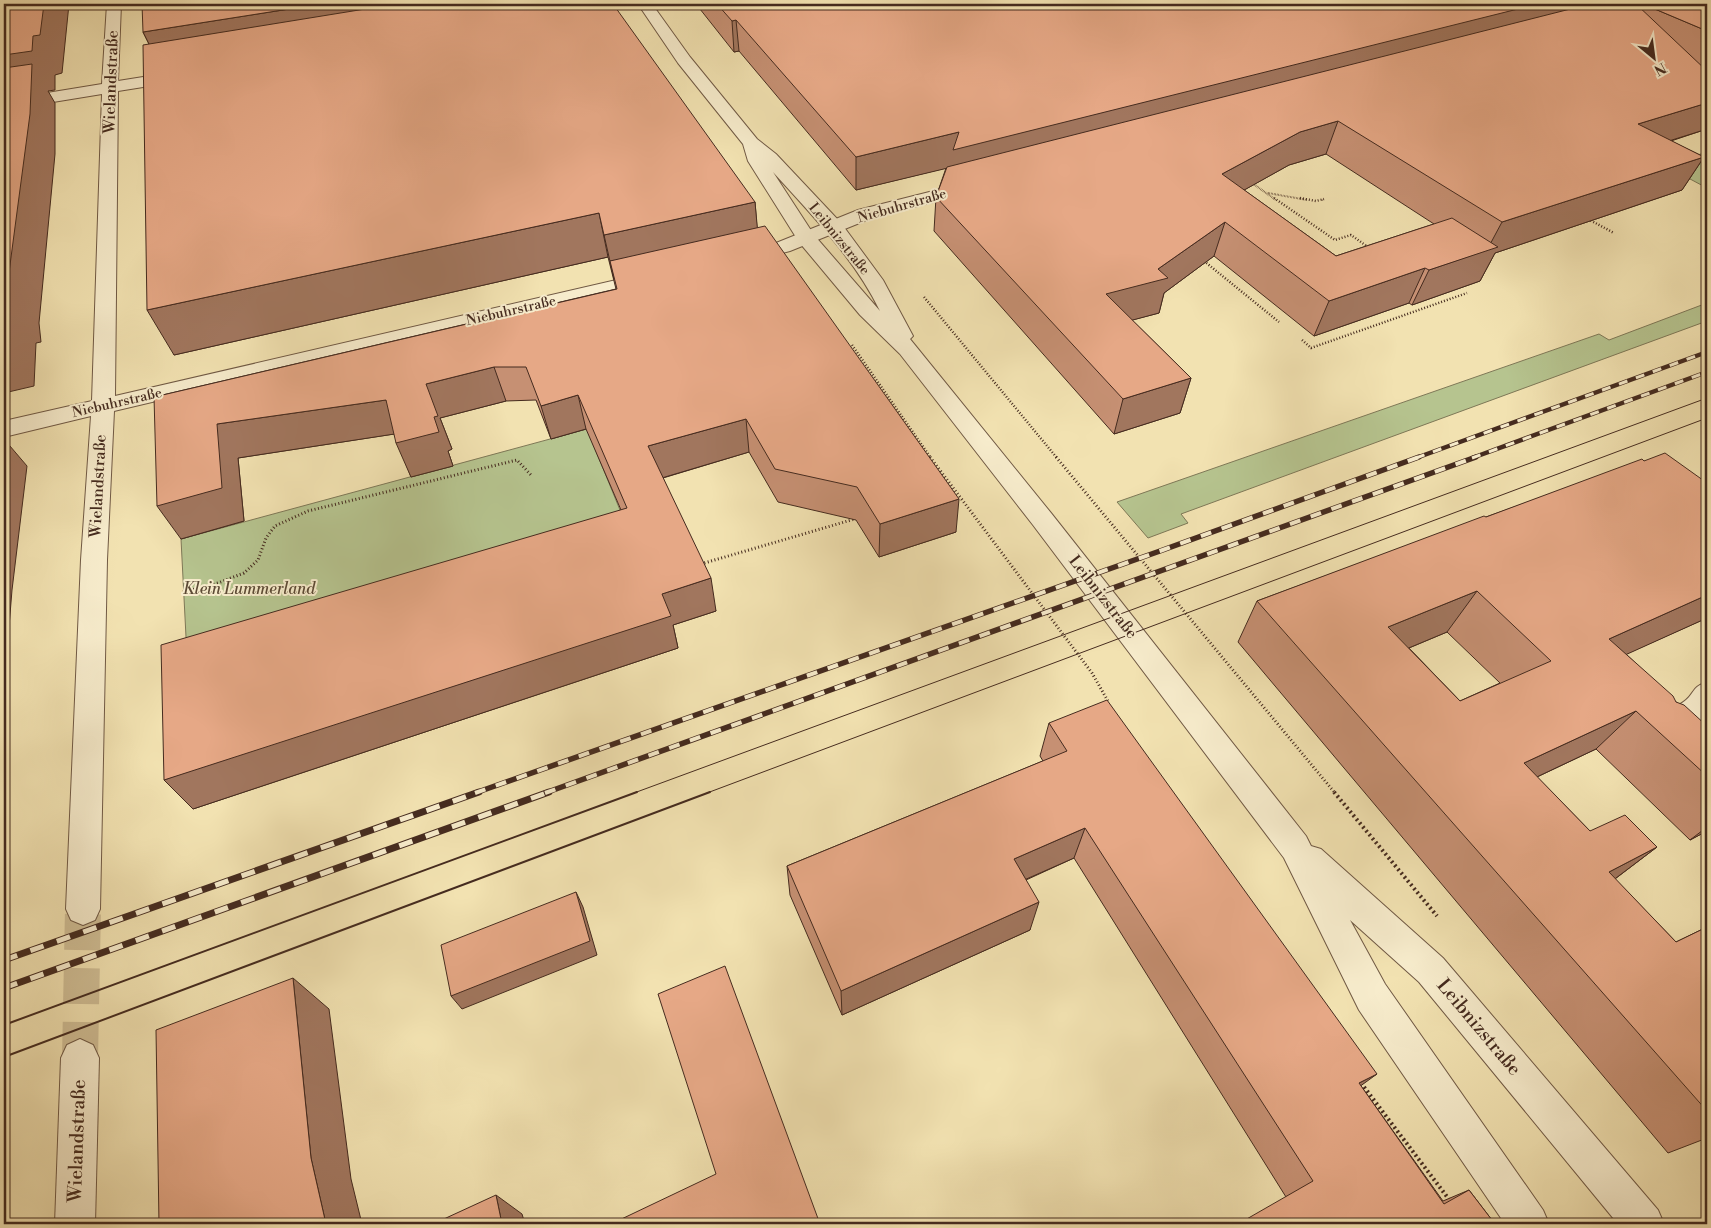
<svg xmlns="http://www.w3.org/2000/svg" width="1711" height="1228" viewBox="0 0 1711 1228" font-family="'Libre Bodoni',serif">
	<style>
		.green { fill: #b6c48f; stroke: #7e7857 }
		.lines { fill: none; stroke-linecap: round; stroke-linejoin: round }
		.minor-tunnel { stroke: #cfbd94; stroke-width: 36; stroke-dasharray: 36 18; stroke-linecap: butt }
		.service-casing { stroke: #705944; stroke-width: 2 }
		.minor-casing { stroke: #705944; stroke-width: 2 }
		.tertiary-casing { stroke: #705944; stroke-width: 2 }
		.path-far3 { stroke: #452b1f; stroke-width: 2; stroke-dasharray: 0.5 1; stroke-linecap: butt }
		.path-far2 { stroke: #452b1f; stroke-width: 2.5; stroke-dasharray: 1 2; stroke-linecap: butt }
		.path-far1 { stroke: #452b1f; stroke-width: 3; stroke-dasharray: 1 2.5; stroke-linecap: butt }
		.path { stroke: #452b1f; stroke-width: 4; stroke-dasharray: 2 3; stroke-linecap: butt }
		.service { fill: #f7eccc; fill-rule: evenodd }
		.minor { fill: #f7eccc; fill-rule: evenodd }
		.tertiary { fill: #f7eccc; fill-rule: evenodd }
		.tram-far1 { stroke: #452b1f; stroke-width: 1 }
		.tram { stroke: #452b1f; stroke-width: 2 }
		.rail-far2-casing { stroke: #452b1f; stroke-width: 4.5 }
		.rail-far1-casing { stroke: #452b1f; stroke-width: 5.5 }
		.rail-casing { stroke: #452b1f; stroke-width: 7 }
		.rail-far2 { stroke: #f7eccc; stroke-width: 3; stroke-dasharray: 9; stroke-linecap: butt }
		.rail-far1 { stroke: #f7eccc; stroke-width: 4; stroke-dasharray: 11; stroke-linecap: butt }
		.rail { stroke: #f7eccc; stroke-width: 5; stroke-dasharray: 14; stroke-linecap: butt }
		.wall { fill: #c69073; stroke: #452b1f; fill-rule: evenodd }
		.shaded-wall { fill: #a1765e; stroke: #452b1f }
		.building { fill: #e6a886; stroke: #452b1f; fill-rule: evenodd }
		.labels { text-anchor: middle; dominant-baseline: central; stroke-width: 4; stroke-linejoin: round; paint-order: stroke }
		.far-street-label { font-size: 14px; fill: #452b1f; stroke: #f7eccc }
		.street-label { font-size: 16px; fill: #452b1f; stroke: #f7eccc }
		.park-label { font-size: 16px; font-style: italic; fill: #5c4a35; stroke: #f7eccc }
		.near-street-label { font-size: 19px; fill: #452b1f; stroke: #f7eccc }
	</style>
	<rect width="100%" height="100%" fill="#f2e2b1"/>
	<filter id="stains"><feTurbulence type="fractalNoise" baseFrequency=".004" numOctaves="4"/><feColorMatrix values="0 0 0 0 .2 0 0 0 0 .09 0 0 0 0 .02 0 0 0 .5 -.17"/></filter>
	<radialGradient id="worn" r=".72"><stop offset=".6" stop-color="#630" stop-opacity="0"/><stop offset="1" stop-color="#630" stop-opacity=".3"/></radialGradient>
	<!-- green -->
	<g class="green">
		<path d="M1707 152V188L1675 171 1676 162Z"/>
		<path d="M1707 303V321L1181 514 1188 523 1148 538 1117 502 1599 334 1609 340Z"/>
		<path d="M587 429 633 542 188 676 181 539Z"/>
	</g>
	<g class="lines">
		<!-- minor-tunnel -->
		<path class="minor-tunnel" d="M80 1058 83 909"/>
		<!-- service casing -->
		<g class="service-casing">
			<path id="service" d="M1707 682V736L1699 734 1690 719 1665 731 1657 728 1654 722C1661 709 1676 709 1686 700 1696 691 1691 688 1707 682Z"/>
		</g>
		<!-- minor casing -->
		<g class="minor-casing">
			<g id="minor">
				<path d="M107 4H121L118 81 181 71 187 73 189 76 187 79 181 81 118 91 115 396 651 272 658 274 661 278 658 282 651 284 114 411 107 560 100 909 95 920 83 925 71 920 66 909 81 560 91 416 4 437V421L92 401 102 94 4 110V100L102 84Z"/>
				<path d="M973 181 979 182 982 186 979 190 872 218 790 251 744 263 737 261 734 257 737 253 776 243 858 210Z"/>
				<path d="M80 1039 93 1045 99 1058 95 1224H55L61 1058 67 1045Z"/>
			</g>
		</g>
		<!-- tertiary casing -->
		<g class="tertiary-casing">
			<path id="tertiary" d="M638 4H652L690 57 757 139 776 154 841 223 883 280 913 336 910 339 1051 513 1306 836 1311 846 1321 849 1443 958 1658 1210 1664 1224H1618L1419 982 1350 920 1385 984 1543 1210 1549 1224H1505L1359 1010 1284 858 1033 525 900 354 860 315 799 242 748 161 743 144 678 63ZM773 172C812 215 854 258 880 311L814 235Z"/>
		</g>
		<!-- path-far3 -->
		<g class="path-far3">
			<path d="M1252 183 1276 200"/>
			<path d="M1268 193 1307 200"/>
			<path d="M1322 200 1324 199"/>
		</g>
		<!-- path-far2 -->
		<g class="path-far2">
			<path d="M1274 198 1335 240 1351 235 1368 247"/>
			<path d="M1300 198 1316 201 1324 199"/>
			<path d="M1588 219 1614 233"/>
			<path d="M1204 261 1279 322"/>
			<path d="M924 297 1057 458"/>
			<path d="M1302 340 1311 348 1467 293"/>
			<path d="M852 345 931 458"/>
		</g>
		<!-- path-far1 -->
		<g class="path-far1">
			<path d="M930 457 1092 673 1109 703"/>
			<path d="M1056 457 1335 793"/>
			<path d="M701 564 858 518"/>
			<path d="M183 592 218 583 244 573 258 560 266 538 275 526 308 511 517 460 531 475"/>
		</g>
		<!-- path -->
		<g class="path">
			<path d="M1334 792 1437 916"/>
			<path d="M1361 1083 1451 1202"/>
		</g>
		<!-- service -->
		<use href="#service" class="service"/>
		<!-- minor -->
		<use href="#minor" class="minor"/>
		<!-- tertiary -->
		<use href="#tertiary" class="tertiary"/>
		<!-- tram-far1 -->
		<g class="tram-far1">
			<path d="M634 793 1707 398"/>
			<path d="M707 793 1707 418"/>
		</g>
		<!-- tram -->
		<g class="tram">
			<path d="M4 1025 637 792"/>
			<path d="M4 1057 710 792"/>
		</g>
		<!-- rail-far2 casing -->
		<g class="rail-far2-casing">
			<g id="rail-far2">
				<path d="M1416 458 1707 352"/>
				<path d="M1472 458 1707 372"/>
			</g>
		</g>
		<!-- rail-far1 casing -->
		<g class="rail-far1-casing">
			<g id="rail-far1">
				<path d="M475 793 1160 551 1419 457"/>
				<path d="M545 793 1476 457"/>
			</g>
		</g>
		<!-- rail casing -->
		<g class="rail-casing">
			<g id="rail">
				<path d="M4 960 479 792"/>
				<path d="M4 988 549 792"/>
			</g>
		</g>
		<!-- rail-far2 -->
		<use href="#rail-far2" class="rail-far2"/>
		<!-- rail-far1 -->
		<use href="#rail-far1" class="rail-far1"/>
		<!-- rail -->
		<use href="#rail" class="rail"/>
	</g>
	<!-- wall -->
	<g class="wall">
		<path d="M696 4H1643L1707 31V129L1671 141 1704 157 1682 190 1495 253 1480 281 1412 305 1409 303 1314 336 1214 256 1164 293 1159 313 1132 320 1191 378 1180 413 1114 434 934 231 936 197 946 168 856 190 739 51 734 52ZM1326 154 1434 224 1336 256 1244 190 1289 165Z"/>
		<path d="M143 32 755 202 757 228 956 532 879 557 856 520 778 502 749 452 663 478 716 611 673 625 678 648 193 809 164 780 621 510 586 429 551 439 536 400 506 401 440 418 452 449 448 451 453 466 411 477 394 434 238 458 244 521 181 539 154 397 616 289 608 257 174 355 149 44Z"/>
		<path d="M1644 461 1707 483V618L1626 654 1676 702 1707 726V831L1690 840 1596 749 1537 777 1590 831 1657 847 1615 879 1676 942 1707 927V1138L1668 1153 1238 642 1257 601 1486 517ZM1447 632 1500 683 1460 701 1409 648Z"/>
		<path d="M1049 723 1361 1086 1443 1201 1469 1190 1495 1224 1286 1197 1074 858 1026 880 1030 930 842 1015 790 895 787 866 1043 761 1040 756Z"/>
	</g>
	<!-- shaded-wall -->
	<g class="shaded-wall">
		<path d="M44 4H69L62 73 55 75V90L48 91 55 103V154L39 323 41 342 36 343 34 386 4 393V311L8 280 4 98V55L33 36Z"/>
		<path d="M321 4H570L163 72 143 32Z"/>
		<path d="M1538 4H1628L952 167 856 190V157L959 132Z"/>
		<path d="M736 20 739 51 734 52 732 21Z"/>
		<path d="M1707 103V129L1618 157 1638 124Z"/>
		<path d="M1338 121 1326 154 1289 165 1212 208 1222 174 1300 132Z"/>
		<path d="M1704 157 1682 190 1495 253 1480 281 1412 305 1429 270 1487 250 1502 222Z"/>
		<path d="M755 202 759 246 610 261 614 279 604 235Z"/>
		<path d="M599 213 608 257 174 355 147 310Z"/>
		<path d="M1225 222 1214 256 1164 293 1159 313 1099 329 1106 294 1158 269Z"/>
		<path d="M1425 268 1409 303 1314 336 1329 301Z"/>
		<path d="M494 367 506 401 440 418 452 449 448 451 453 466 411 477 396 443 426 384Z"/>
		<path d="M1191 378 1180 413 1114 434 1123 399Z"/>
		<path d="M578 395 586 429 551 439 541 406Z"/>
		<path d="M386 400 401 433 238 458 244 521 181 539 157 506 217 424Z"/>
		<path d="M746 419 749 452 655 480 648 446Z"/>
		<path d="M4 439 27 466 12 590 4 688Z"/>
		<path d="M959 499 956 532 879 557 880 524Z"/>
		<path d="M711 578 716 611 673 625 678 648 193 809 164 780 662 594Z"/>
		<path d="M1477 591 1447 632 1363 667 1388 627Z"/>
		<path d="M1707 595V618L1572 679 1609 639Z"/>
		<path d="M1636 711 1596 749 1488 800 1524 763Z"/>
		<path d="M1707 827V831L1690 840Z"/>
		<path d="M1085 828 1074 858 1006 888 1014 859Z"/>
		<path d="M1657 847 1612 881 1609 872Z"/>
		<path d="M576 892 583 907 597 955 462 1009 451 996Z"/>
		<path d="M1039 902 1030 930 842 1015 841 991Z"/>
		<path d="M293 978 329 1009 351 1179 362 1224H326L311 1158Z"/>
		<path d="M1377 1074 1348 1095 1359 1083Z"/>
		<path d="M496 1195 522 1214 525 1224H502Z"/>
	</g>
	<!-- building -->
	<g class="building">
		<path d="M4 4H44L40 35 33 36 32 51 4 55Z"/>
		<path d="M142 4H321L143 32Z"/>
		<path d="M396 4H613L755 202 604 235 599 213 147 310 143 45Z"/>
		<path d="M717 4H1538L953 150 959 132 856 157 736 20 732 21Z"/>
		<path d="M1590 4H1636L1707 71V103L1638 124 1704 157 1502 222 1338 121 1300 132 1222 174 1336 256 1452 218 1498 247 1429 270 1425 268 1329 301 1225 222 1158 269 1168 278 1106 294 1191 378 1123 399 936 197 947 167Z"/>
		<path d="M1643 4H1707V31Z"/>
		<path d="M32 64 30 114 8 280 9 299 5 300 4 311V68Z"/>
		<path d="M765 226 959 499 880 524 857 487 775 469 746 419 648 446 711 578 662 594 671 616 164 780 161 645 627 508 578 395 541 406 526 367H494L426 384 438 416 434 417 439 432 396 443 386 400 217 424 222 488 157 506 154 397 617 289 610 261Z"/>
		<path d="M1665 453 1707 483V595L1609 639 1673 696 1676 702 1684 705 1707 726V776L1636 711 1524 763 1590 831 1625 815 1657 847 1609 872 1676 942 1707 927V1111L1257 601 1484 516 1486 517 1642 459 1644 461ZM1477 591 1551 661 1460 701 1388 627Z"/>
		<path d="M1107 700 1377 1074 1359 1083 1444 1204 1469 1190 1495 1224H1238L1313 1181 1085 828 1014 859 1039 902 841 991 787 866 1067 751 1049 723Z"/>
		<path d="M576 892 590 941 451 996 441 945Z"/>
		<path d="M725 966 820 1224H611L716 1174 658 994Z"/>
		<path d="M293 978 311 1158 326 1224H161V1223L159 1224 156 1030Z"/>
		<path d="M496 1195 502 1224H433Z"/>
	</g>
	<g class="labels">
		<!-- far-street labels -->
		<g class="far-street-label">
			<text transform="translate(902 206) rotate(-16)">Niebuhrstraße</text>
			<text transform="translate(839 239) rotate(51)">Leibnizstraße</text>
			<text transform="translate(511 311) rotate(-13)">Niebuhrstraße</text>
			<text transform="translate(117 403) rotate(-13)">Niebuhrstraße</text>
		</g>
		<!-- street labels -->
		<g class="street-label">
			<text transform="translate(111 82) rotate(-88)">Wielandstraße</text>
			<text transform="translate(98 486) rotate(-87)">Wielandstraße</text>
			<text transform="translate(1103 597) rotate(52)">Leibnizstraße</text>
		</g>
		<!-- park labels -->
		<g class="park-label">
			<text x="249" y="589">Klein Lummerland</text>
		</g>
		<!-- near-street labels -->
		<g class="near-street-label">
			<text transform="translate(1479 1027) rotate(50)">Leibnizstraße</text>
			<text transform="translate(77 1141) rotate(-88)">Wielandstraße</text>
		</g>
	</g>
	<!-- margin -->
	<rect width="1711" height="1228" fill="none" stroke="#f2e2b1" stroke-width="20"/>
	<rect x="5" y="5" width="1701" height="1218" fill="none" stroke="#452b1f" stroke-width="2.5"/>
	<rect x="10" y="10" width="1691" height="1208" fill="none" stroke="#452b1f"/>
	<!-- north arrow -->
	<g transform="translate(1654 58) rotate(151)" stroke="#f7eccc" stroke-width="4" paint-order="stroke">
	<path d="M0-4L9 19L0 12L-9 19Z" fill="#452b1f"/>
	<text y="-8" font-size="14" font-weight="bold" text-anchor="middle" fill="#452b1f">N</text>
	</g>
	<rect width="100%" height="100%" filter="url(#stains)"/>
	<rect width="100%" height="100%" fill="url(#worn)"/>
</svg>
